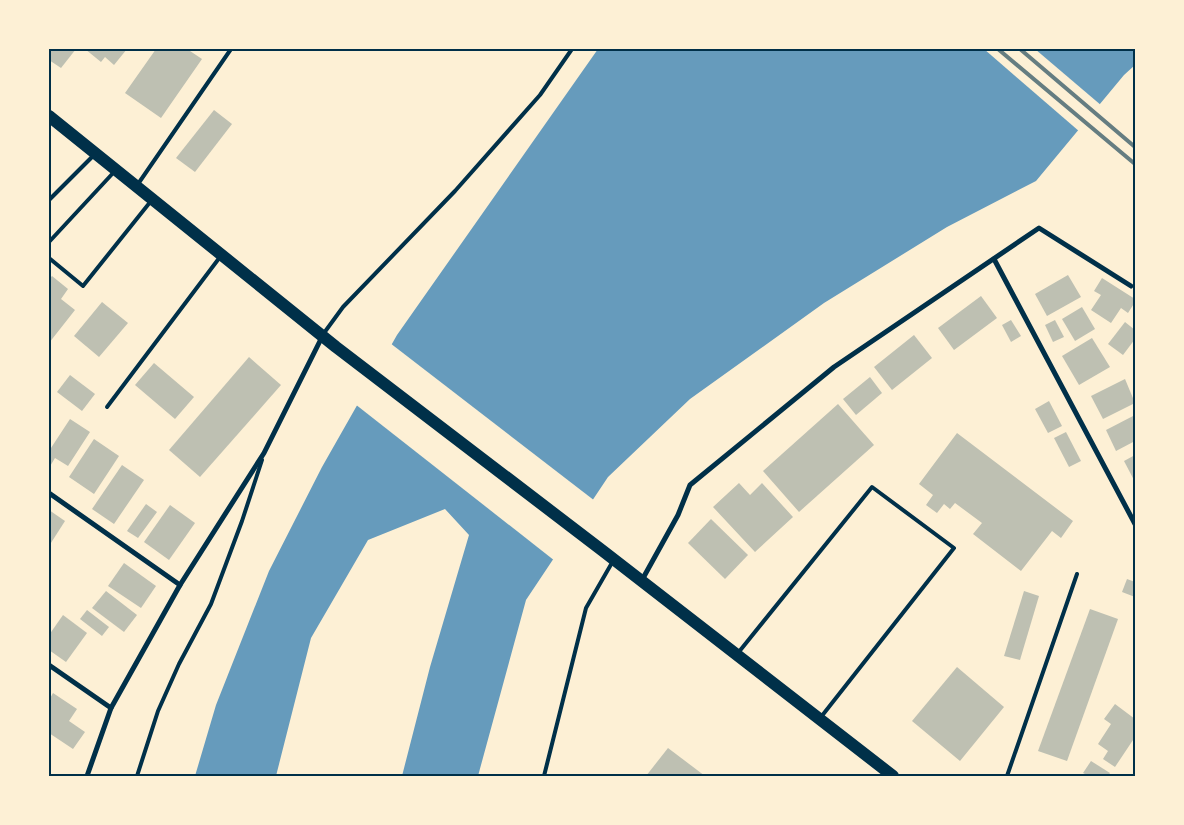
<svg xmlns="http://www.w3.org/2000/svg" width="1184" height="825" viewBox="0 0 1184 825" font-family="'Roboto Condensed',sans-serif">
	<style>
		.water { fill: #669bbc }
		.pier { fill: #fdf0d5 }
		.building { fill: #bec0b2 }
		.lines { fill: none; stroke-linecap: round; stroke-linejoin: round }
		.service { stroke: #003049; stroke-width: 4 }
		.minor { stroke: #003049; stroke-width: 5 }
		.primary { stroke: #003049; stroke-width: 12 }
		.rail { stroke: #657d81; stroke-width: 4 }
		.neatline { fill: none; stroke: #003049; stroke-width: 2 }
	</style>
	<rect width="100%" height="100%" fill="#fdf0d5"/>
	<!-- water -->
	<path class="water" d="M598 49H1135V65L1124 75 1036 181 947 227 824 303 690 399 608 477 526 600 478 776H402L430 667 469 535 445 509 368 540 311 638 276 776H195L216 705 269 571 322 467 397 335Z"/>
	<!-- pier -->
	<g class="pier">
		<path d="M984 49H1035L1102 106 1080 132Z"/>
		<path d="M390 343 595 501 555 561 355 404Z"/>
	</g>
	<!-- building -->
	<g class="building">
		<path d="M49 49H76L61 68 49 60Z"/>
		<path d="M85 49H127L114 65 105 57 101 62Z"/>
		<path d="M156 49H191L190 51 202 59 161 118 125 93Z"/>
		<path d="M214 110 232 124 195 172 176 158Z"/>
		<path d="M1068 275 1081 297 1047 316 1035 294Z"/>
		<path d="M52 276 68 289 61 299 75 310 49 343V279Z"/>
		<path d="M1102 278 1135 299V302L1128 313 1121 308 1111 323 1091 310 1101 295 1094 291Z"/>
		<path d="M981 296 997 318 954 350 938 328Z"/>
		<path d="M102 302 128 323 99 357 74 336Z"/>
		<path d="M1082 307 1095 329 1075 341 1062 319Z"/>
		<path d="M1011 320 1021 336 1011 342 1002 325Z"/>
		<path d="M1055 320 1064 337 1053 342 1045 325Z"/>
		<path d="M1125 322 1135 330V339L1123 355 1108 344Z"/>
		<path d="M914 335 932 358 892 390 874 367Z"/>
		<path d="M1092 338 1110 367 1079 385 1062 356Z"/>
		<path d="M249 357 281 385 200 477 169 450Z"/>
		<path d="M154 363 194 397 175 419 135 385Z"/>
		<path d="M70 375 95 394 82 411 57 392Z"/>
		<path d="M870 377 882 393 856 415 843 399Z"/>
		<path d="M1125 379 1135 403 1103 419 1091 396Z"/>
		<path d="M1049 401 1062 426 1048 433 1035 409Z"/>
		<path d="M838 404 874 445 799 512 763 471Z"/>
		<path d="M1135 415V441L1116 451 1106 430Z"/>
		<path d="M70 419 90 432 68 466 55 458 49 468V451Z"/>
		<path d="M1066 432 1081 461 1069 467 1054 438Z"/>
		<path d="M957 433 1073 521 1061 538 1052 531 1021 571 973 534 982 523 955 503 950 509 944 504 937 513 926 505 933 495 919 484Z"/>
		<path d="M94 439 119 456 94 494 69 477Z"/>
		<path d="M1135 455V482L1124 461Z"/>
		<path d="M122 465 144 480 114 524 92 509Z"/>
		<path d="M739 483 750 495 762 483 793 517 755 552 713 507Z"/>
		<path d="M146 504 157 512 138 538 127 531Z"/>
		<path d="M170 505 195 523 169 560 144 542Z"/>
		<path d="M49 510 65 521 49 546Z"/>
		<path d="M711 519 748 555 725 579 688 543Z"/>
		<path d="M124 563 156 586 141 608 108 586Z"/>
		<path d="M1127 579 1135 582V597L1122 592Z"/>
		<path d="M106 591 137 615 124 632 92 608Z"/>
		<path d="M1024 591 1039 596 1020 660 1004 656Z"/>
		<path d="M1090 609 1118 619 1067 761 1038 751Z"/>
		<path d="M87 610 109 627 102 636 80 619Z"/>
		<path d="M63 615 87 633 66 662 49 650V635Z"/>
		<path d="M957 667 1004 707 960 761 912 721Z"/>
		<path d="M53 693 77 709 69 721 85 732 73 749 49 733V700Z"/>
		<path d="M1115 704 1135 719V737L1115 767 1103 759 1108 751 1098 744 1111 724 1104 719Z"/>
		<path d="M668 748 705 776H646Z"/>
		<path d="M1091 761 1110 773 1108 776H1089L1083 773Z"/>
	</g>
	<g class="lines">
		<!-- service -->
		<g class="service">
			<path d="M138 184 231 49"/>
			<path d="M49 200 93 156"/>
			<path d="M49 242 114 172"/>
			<path d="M49 258 83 286 151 201"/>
			<path d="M324 333 343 307 455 191 540 95 572 49"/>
			<path d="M107 407 220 257"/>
			<path d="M738 653 872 487 954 548 821 717"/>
			<path d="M137 776 158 711 179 664 211 604 242 521 262 460"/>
			<path d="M544 776 586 608 613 561"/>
			<path d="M1007 776 1077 574"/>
		</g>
		<!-- minor -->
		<g class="minor">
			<path d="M994 259 1135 524"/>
			<path d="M49 493 180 585"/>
			<path d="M642 580 678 515 690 485 834 367 1039 228 1131 286"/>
			<path d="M49 665 111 708"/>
			<path d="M87 776 111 708 180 585 264 453 322 337"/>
		</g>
		<!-- primary -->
		<path class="primary" d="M49 116 336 347 603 551 893 776"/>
		<!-- rail -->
		<g class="rail">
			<path d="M998 49 1135 164"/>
			<path d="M1020 49 1135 147"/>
		</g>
	</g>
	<!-- border -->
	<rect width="1184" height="825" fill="none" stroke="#fdf0d5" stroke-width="100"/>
	<rect x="50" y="50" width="1084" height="725" class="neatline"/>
</svg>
